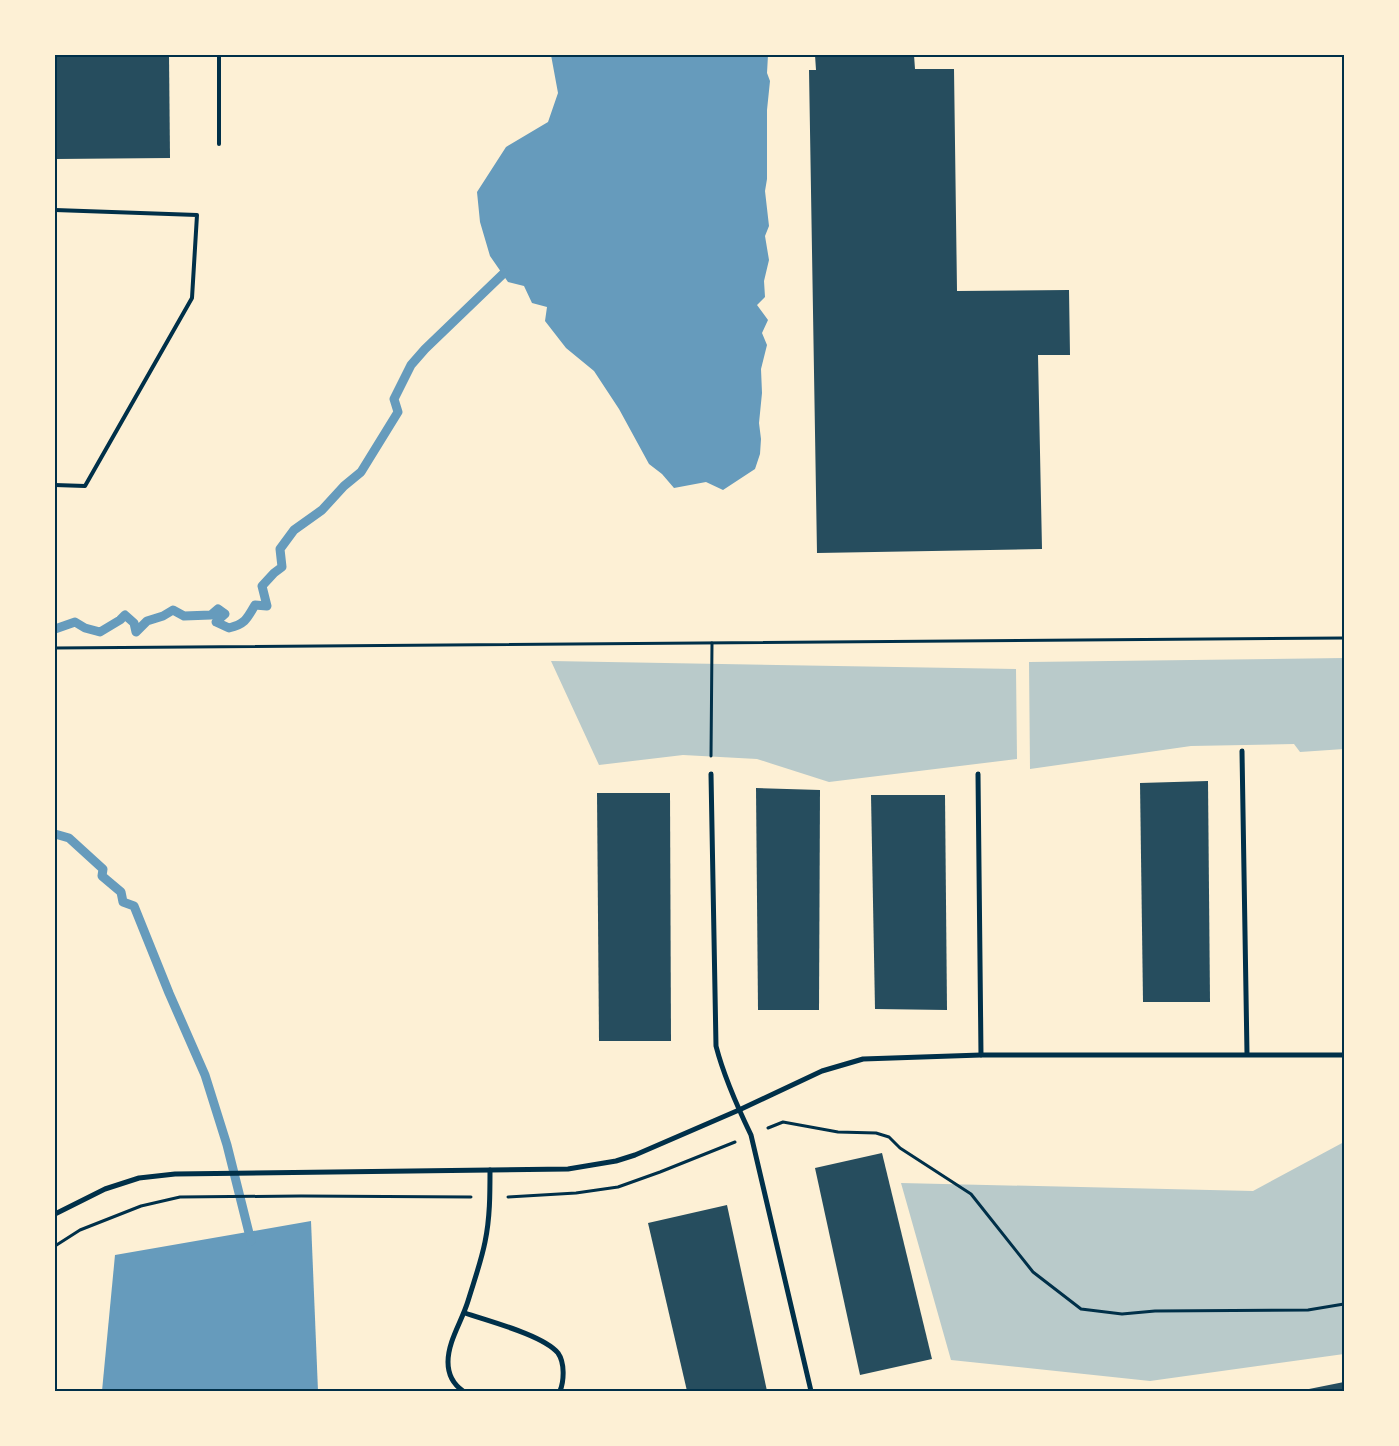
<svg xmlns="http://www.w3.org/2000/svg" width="1399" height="1446" viewBox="0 0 1399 1446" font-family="'Noto Sans',sans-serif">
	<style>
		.green { fill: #b9caca }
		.water { fill: #669bbc }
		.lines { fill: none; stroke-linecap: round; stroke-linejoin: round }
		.stream { stroke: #669bbc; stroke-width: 9 }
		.building { fill: #264d5e }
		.path { stroke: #003049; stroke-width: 3 }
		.service { stroke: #003049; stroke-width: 4 }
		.minor { stroke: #003049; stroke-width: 5 }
		.neatline { fill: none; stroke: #003049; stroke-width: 2 }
	</style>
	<rect width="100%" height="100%" fill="#fdf0d5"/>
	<!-- green -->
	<g class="green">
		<path d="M1344 658V749L1300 752 1294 744 1191 746 1030 769 1029 662Z"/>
		<path d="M551 661 1016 669 1017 759 829 782 757 759 683 755 599 765Z"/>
		<path d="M1344 1142V1354L1150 1381 951 1360 901 1183 1253 1191Z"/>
	</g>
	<!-- water -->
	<g class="water">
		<path d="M551 55H768L767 73 770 81 767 110V179L765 191 769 226 765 236 769 260 764 281 765 297 757 305 768 320 762 333 767 345 761 369 762 393 759 423 761 439 760 454 755 469 723 490 706 482 674 488 662 474 649 464 619 409 594 371 566 348 545 321 547 307 532 303 524 286 508 282 490 256 480 222 477 192 506 147 548 122 558 93Z"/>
		<path d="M311 1221 318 1391H102L115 1255Z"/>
	</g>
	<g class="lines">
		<!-- stream -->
		<g class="stream">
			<path d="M55 629 75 622 85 628 100 632 120 620 125 615 134 623 136 632 147 621 163 616 173 610 184 616 211 615 218 609 225 614 216 622 229 628C245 624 247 619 255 605L267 606 262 586 274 573 282 567 280 549 294 530 322 510 344 486 361 472 398 412 394 399 411 365 425 349 504 273"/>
			<path d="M55 834 69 838 103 869 102 876 121 892 123 902 134 906 169 993 205 1075 227 1145 251 1241"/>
		</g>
	</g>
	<!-- building -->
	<g class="building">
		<path d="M55 55H169L170 158 55 159Z"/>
		<path d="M815 55H914L915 69H954L957 291 1069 290 1070 355H1038L1042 549 817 553 809 70H816Z"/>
		<path d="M1208 781 1210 1002H1143L1140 783Z"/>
		<path d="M756 788 820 790 819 1010H758Z"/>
		<path d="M597 793H670L671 1041H599Z"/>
		<path d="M871 795H945L947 1010 875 1009Z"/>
		<path d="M882 1153 932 1359 860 1375 815 1168Z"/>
		<path d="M727 1205 767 1391H687L648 1223Z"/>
		<path d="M1344 1382V1391H1305L1304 1390Z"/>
	</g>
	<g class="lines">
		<!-- path -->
		<g class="path">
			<path d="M55 648 1344 638"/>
			<path d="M711 756 712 643"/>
			<path d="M768 1128 783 1122 838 1132 876 1133 889 1137 900 1148 971 1194 1033 1272 1081 1309 1122 1314 1155 1311 1308 1310 1344 1304"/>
			<path d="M508 1197 576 1193 618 1187 660 1172 735 1142"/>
			<path d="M55 1246 80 1230 141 1206 180 1197 301 1196 471 1197"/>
		</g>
		<!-- service -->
		<g class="service">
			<path d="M219 144V55"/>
			<path d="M55 210 197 215 192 298 85 486 55 485"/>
		</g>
		<!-- minor -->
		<g class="minor">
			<path d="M1242 751 1247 1054"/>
			<path d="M711 774 716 1046C724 1077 737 1106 751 1135L811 1391"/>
			<path d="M978 774 981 1055"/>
			<path d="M55 1214 105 1189 139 1178 175 1174 568 1169 616 1161 635 1155 739 1110 822 1071 863 1059 981 1055H1344"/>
			<path d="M465 1313C488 1321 543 1335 558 1353 565 1363 564 1381 560 1391"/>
			<path d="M463 1391C453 1384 448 1375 448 1362 448 1341 462 1321 468 1301 474 1281 481 1262 485 1242 490 1218 490 1194 490 1170"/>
		</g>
	</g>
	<!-- border -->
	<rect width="1399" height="1446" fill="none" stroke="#fdf0d5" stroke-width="112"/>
	<rect x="56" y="56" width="1287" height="1334" class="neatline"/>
</svg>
